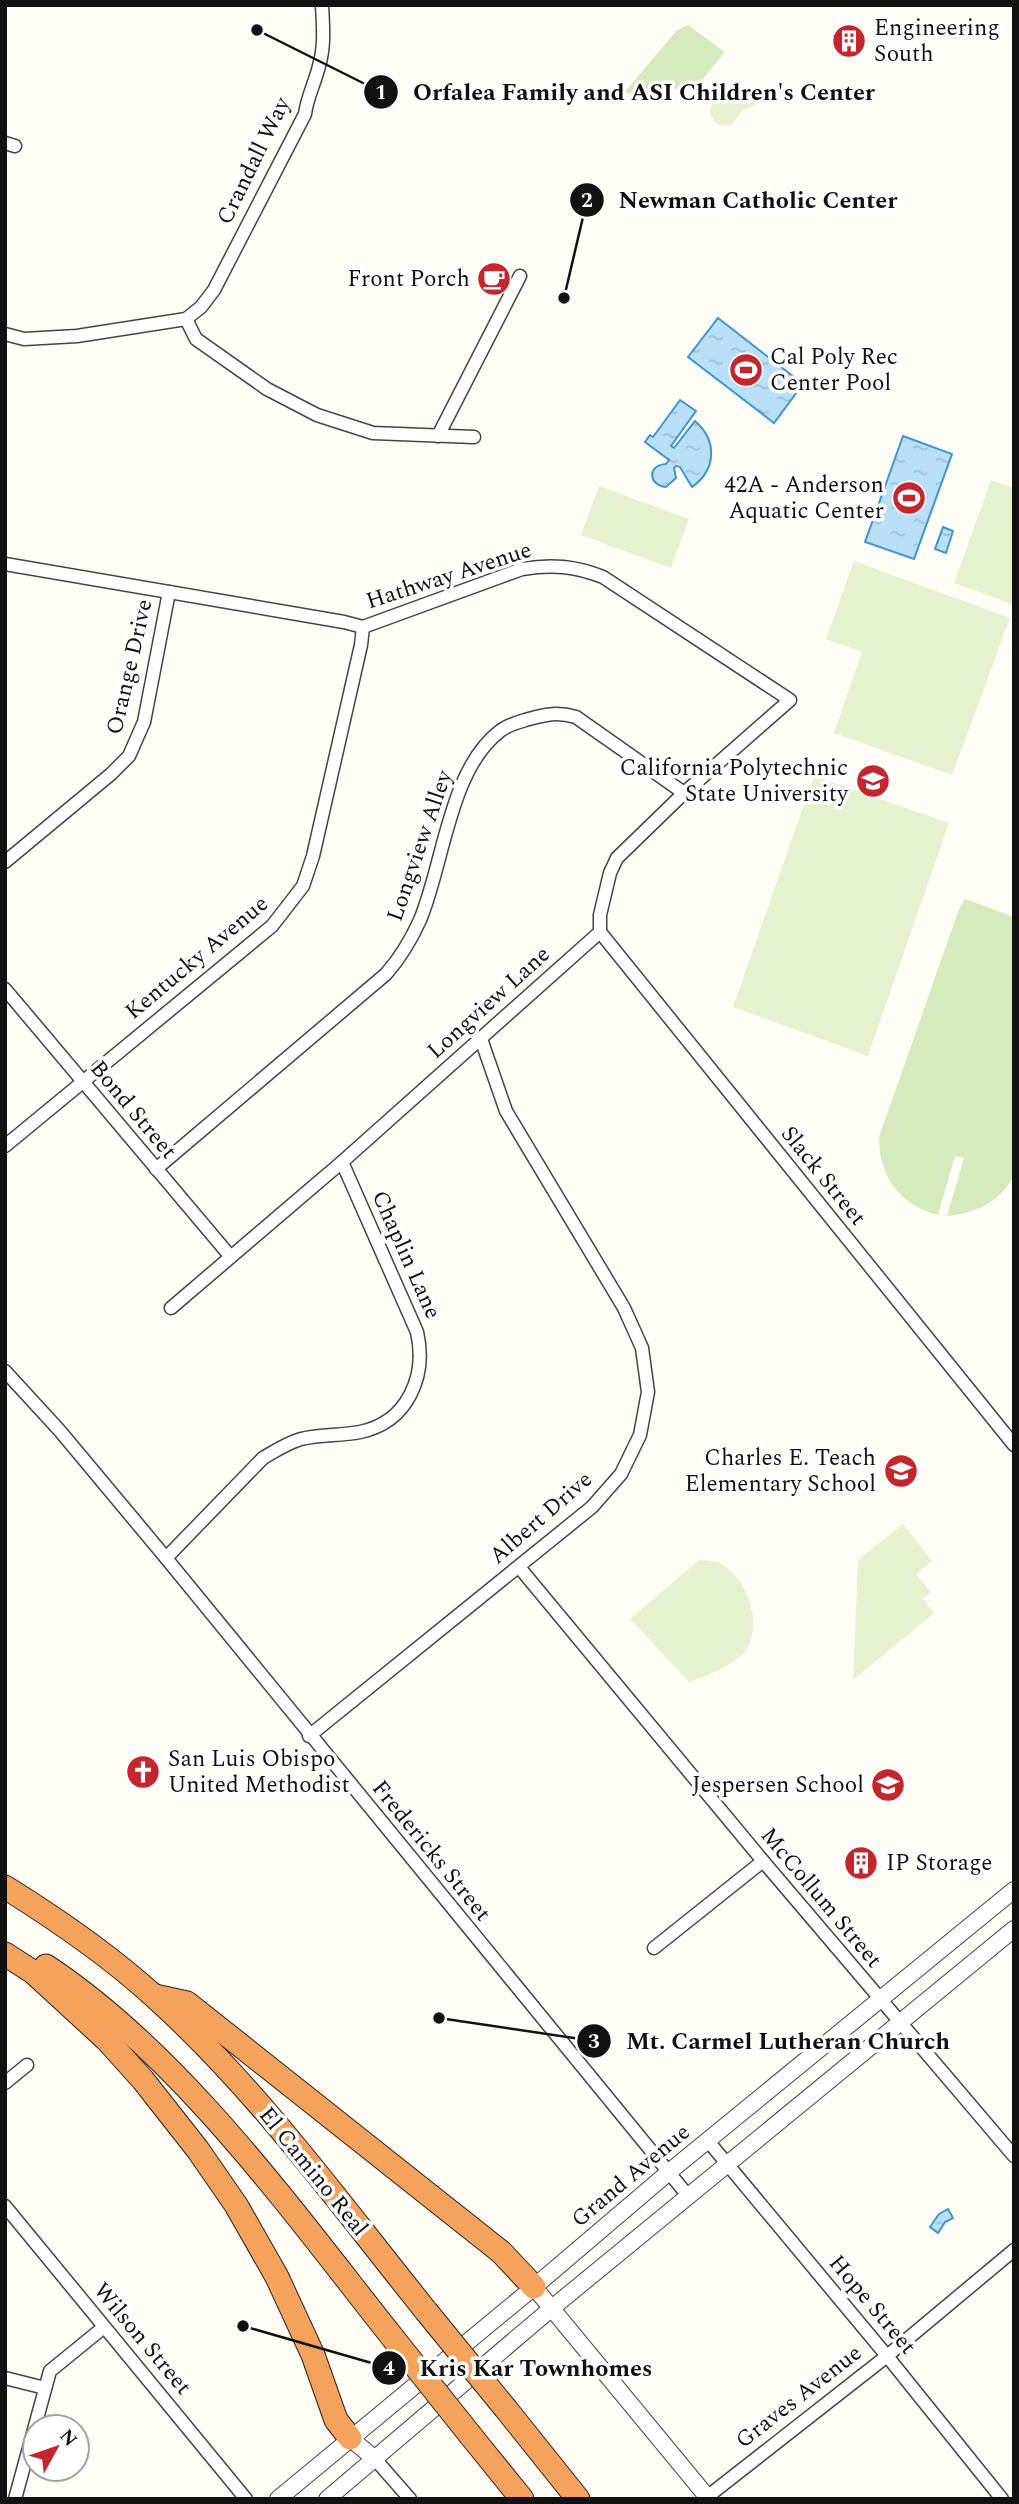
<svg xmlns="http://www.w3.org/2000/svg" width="1019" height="2504" viewBox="0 0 1019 2504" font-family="Spectral,serif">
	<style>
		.grass { fill: #d5ebbd }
		.garden { fill: url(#garden-dots) }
		.pitch { fill: #e6f2cf }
		.water { fill: url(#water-ripples); stroke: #3f96cf; stroke-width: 2 }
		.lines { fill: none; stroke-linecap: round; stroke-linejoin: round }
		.minor-casing { stroke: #444; stroke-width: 15 }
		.tertiary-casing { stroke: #444; stroke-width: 18 }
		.motorway-casing { stroke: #222; stroke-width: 25 }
		.minor { stroke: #fff; stroke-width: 12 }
		.tertiary { stroke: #fff; stroke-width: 16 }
		.motorway { stroke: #f5a25d; stroke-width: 23 }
		.motorway-bridge-casing { stroke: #222; stroke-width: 25; stroke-linecap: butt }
		.motorway-bridge { stroke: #f5a25d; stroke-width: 23 }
		.labels { text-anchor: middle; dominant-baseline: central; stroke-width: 7; stroke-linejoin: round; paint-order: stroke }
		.poi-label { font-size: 23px; fill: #111; stroke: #fff; text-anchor: end }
		.street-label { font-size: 23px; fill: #111; stroke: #fff }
		.leader { fill: none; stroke: #111; stroke-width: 2.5 }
		.callout-dot { fill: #111; stroke: #fff; stroke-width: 2.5 }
		.mark-label { font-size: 21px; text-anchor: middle; font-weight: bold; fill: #fff }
		.callout-label { font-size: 24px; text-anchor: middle; font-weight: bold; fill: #111; stroke: #fff; stroke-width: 7; stroke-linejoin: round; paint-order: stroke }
	</style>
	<defs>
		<pattern id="garden-dots" width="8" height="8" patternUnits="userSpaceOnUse" patternTransform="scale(1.75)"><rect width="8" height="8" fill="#d5ebbd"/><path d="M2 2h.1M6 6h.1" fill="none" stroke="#b6c8a1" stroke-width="1.8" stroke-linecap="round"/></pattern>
		<pattern id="water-ripples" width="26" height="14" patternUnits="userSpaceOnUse" patternTransform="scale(1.75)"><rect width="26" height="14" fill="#b9e0f7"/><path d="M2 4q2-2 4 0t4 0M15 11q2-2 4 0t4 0" fill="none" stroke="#9ebfd3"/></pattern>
	</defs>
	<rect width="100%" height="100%" fill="#fffdf5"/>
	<!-- grass -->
	<g class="grass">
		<path d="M688 25 725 52 696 87 623 94 677 30Z"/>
		<path d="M965 899 1014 917V1175C1000 1202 977 1213 947 1216L964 1158 955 1156 938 1215C900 1205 879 1177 879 1137L959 909Z"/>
	</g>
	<!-- garden -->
	<path class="garden" d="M657 80 670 87V92L637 97 640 85Z"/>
	<!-- pitch -->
	<g class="pitch">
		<path d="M749 89 757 98 755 106 743 110 731 125C720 128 713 123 710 112 713 92 721 102 733 97 740 94 740 89 749 89Z"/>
		<path d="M991 480 1014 488V605L954 583Z"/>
		<path d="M599 486 689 519 671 568 581 535Z"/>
		<path d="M854 561 1010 618 952 775 834 733 862 652 826 639Z"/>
		<path d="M814 776 949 823 868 1056 733 1007Z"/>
		<path d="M903 1524 932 1561 916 1574 931 1592 923 1599 934 1613 853 1680 858 1560Z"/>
		<path d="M699 1560C705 1561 715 1560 720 1563 746 1577 761 1618 749 1645 742 1662 706 1677 689 1682L630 1619Z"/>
	</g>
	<!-- water -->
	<g class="water">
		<path d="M718 318 803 384 774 423 688 357Z"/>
		<path d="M680 400 696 411 671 446 674 448 695 421C718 441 716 470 692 487L680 467 676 466 674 468 676 478 666 487C648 485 647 465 666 464L669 460 645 442 650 435 653 437Z"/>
		<path d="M903 436 952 454 914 559 865 542Z"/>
		<path d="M943 527 953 531 946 553 935 549Z"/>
		<path d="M948 2209 953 2218 945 2222 938 2233 930 2227 939 2214Z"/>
	</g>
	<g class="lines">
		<!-- minor casing -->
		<g class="minor-casing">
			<g id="minor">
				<path d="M5 143 15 146"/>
				<path d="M186 319 196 339 267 389 317 415 373 433 474 437"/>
				<path d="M5 334 24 339 77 336 186 319 201 307 214 290 305 114C307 97 315 83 319 66 325 46 323 26 322 5"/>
				<path d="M438 436 520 276"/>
				<path d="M5 564 344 622 363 627 522 569C552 564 575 566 603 577L790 700 684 793 617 858 610 873 600 915V932L342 1162 171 1308"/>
				<path d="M5 862 111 774 129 756 144 722 169 592"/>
				<path d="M600 932 1014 1445"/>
				<path d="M5 989 230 1256"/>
				<path d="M5 1146 272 926 303 886 313 856 361 645 363 627"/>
				<path d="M156 1169 386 974C400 958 411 940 420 920 444 863 449 770 500 731 509 724 519 722 529 719 547 714 558 712 576 717L684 793"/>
				<path d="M5 1371 60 1431 166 1558 689 2197"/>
				<path d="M166 1558 263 1458C275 1451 287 1443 301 1439 321 1434 340 1436 360 1432 408 1422 427 1376 417 1332L342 1162"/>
				<path d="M519 1567 763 1861 1014 2156"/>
				<path d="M309 1736 592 1507 621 1474 640 1435 648 1392 642 1348 624 1308 506 1111 481 1039"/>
				<path d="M654 1948 763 1861"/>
				<path d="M5 2083 27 2065"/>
				<path d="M708 2141 887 2356 1002 2499"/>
				<path d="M5 2206 246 2499"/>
				<path d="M5 2378 45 2388"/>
				<path d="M375 2459 410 2499"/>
				<path d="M707 2497 887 2356 1014 2250"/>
				<path d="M15 2499 50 2371 104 2327"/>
			</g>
		</g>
		<!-- tertiary casing -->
		<g class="tertiary-casing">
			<g id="tertiary">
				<path d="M534 2287 709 2499"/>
				<path d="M350 2438 375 2459"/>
				<path d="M278 2499 534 2287 669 2172 1014 1890"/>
				<path d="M327 2499 552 2308 1014 1929"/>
			</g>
		</g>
		<!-- motorway casing -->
		<g class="motorway-casing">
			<g id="motorway">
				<path d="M5 1887C58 1920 109 1955 155 1997 258 2090 340 2204 426 2311"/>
				<path d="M5 1954 33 1972 107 2040 143 2080 198 2150 236 2205 277 2277 313 2355 336 2420 350 2438"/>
				<path d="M46 1966C182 2056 292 2211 393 2338"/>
				<path d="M155 1996 187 2003 501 2252 534 2287"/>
				<path d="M506 2409 578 2499"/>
				<path d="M471 2436 522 2499"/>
			</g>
		</g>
		<!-- minor -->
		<use href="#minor" class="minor"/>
		<!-- tertiary -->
		<use href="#tertiary" class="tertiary"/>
		<!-- motorway -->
		<use href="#motorway" class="motorway"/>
		<!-- motorway-bridge casing -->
		<g class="motorway-bridge-casing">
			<g id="motorway-bridge">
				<path d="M426 2311 506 2409"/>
				<path d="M393 2338 471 2436"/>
			</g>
		</g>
		<!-- motorway-bridge -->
		<use href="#motorway-bridge" class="motorway-bridge"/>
	</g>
	<!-- icons -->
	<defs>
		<g id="building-disc" transform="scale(1.75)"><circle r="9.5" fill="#c4262e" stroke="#fff"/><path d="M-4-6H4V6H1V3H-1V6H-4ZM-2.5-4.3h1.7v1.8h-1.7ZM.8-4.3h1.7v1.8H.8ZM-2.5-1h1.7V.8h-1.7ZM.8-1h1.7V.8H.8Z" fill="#fff"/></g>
		<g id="cafe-disc" transform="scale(1.75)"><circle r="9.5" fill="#c4262e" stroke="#fff"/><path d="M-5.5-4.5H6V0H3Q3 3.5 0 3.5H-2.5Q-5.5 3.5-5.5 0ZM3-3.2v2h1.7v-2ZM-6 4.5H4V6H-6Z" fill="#fff"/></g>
		<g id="stadium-disc" transform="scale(1.75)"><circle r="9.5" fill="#c4262e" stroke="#fff"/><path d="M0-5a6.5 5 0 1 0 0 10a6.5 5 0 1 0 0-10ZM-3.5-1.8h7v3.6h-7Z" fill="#fff"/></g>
		<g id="university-disc" transform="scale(1.75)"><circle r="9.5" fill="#c4262e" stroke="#fff"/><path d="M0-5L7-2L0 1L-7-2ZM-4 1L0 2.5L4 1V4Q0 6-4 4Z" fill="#fff"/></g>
		<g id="school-disc" transform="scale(1.75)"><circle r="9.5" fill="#c4262e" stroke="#fff"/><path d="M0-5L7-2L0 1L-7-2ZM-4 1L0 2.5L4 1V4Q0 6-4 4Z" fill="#fff"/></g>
		<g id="church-disc" transform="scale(1.75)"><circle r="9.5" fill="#c4262e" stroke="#fff"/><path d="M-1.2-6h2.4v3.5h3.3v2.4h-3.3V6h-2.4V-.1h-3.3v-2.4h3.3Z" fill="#fff"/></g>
	</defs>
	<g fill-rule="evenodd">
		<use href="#building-disc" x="849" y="41"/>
		<use href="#cafe-disc" x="494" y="279"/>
		<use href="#stadium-disc" x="746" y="370"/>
		<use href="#stadium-disc" x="909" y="498"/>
		<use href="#university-disc" x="873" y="781"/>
		<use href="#school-disc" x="901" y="1471"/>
		<use href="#church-disc" x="143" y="1772"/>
		<use href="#school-disc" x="888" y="1785"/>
		<use href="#building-disc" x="861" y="1863"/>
	</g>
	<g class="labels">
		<!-- poi labels -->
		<g class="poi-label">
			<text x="874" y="28" text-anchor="start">Engineering<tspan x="874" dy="26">South</tspan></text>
			<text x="470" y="279">Front Porch</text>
			<text x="770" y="357" text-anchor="start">Cal Poly Rec<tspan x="770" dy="26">Center Pool</tspan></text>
			<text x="884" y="485">42A - Anderson<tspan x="884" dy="26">Aquatic Center</tspan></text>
			<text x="848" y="768">California Polytechnic<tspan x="848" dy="26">State University</tspan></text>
			<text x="876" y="1458">Charles E. Teach<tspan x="876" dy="26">Elementary School</tspan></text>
			<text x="168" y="1759" text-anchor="start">San Luis Obispo<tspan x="168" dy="26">United Methodist</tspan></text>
			<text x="864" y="1785">Jespersen School</text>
			<text x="886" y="1863" text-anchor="start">IP Storage</text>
		</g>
		<!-- street labels -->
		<g class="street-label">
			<text transform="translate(254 161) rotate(-64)">Crandall Way</text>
			<text transform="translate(449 576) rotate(-18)">Hathway Avenue</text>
			<text transform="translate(130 667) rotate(-77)">Orange Drive</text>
			<text transform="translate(420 846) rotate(-71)">Longview Alley</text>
			<text transform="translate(197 958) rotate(-40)">Kentucky Avenue</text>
			<text transform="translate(489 1003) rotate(-42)">Longview Lane</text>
			<text transform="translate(133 1110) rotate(50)">Bond Street</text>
			<text transform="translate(823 1176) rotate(51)">Slack Street</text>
			<text transform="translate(406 1255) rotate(66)">Chaplin Lane</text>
			<text transform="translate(541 1518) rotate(-41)">Albert Drive</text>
			<text transform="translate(431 1851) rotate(51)">Fredericks Street</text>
			<text transform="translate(821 1898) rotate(50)">McCollum Street</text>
			<text transform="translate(313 2172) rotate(51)">El Camino Real</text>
			<text transform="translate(631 2176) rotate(-40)">Grand Avenue</text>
			<text transform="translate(872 2305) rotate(50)">Hope Street</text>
			<text transform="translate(142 2339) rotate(50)">Wilson Street</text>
			<text transform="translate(799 2397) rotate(-38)">Graves Avenue</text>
		</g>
	</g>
	<!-- callouts -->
	<path class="leader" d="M257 30L381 92M564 298L587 200M439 2018L594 2041M243 2326L389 2368"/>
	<g class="callout-dot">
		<circle cx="257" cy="30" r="7"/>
		<circle cx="564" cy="298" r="7"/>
		<circle cx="439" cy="2018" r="7"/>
		<circle cx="243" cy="2326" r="7"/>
		<circle cx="381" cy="92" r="18"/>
		<circle cx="587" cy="200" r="18"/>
		<circle cx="594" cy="2041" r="18"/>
		<circle cx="389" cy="2368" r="18"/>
	</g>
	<g class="mark-label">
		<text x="381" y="99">1</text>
		<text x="587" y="207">2</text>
		<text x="594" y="2048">3</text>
		<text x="389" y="2375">4</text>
	</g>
	<g class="callout-label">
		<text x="644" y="100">Orfalea Family and ASI Children's Center</text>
		<text x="758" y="208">Newman Catholic Center</text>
		<text x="788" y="2049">Mt. Carmel Lutheran Church</text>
		<text x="536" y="2376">Kris Kar Townhomes</text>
	</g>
	<!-- border -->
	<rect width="1019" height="2504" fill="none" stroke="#111111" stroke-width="14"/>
	<!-- north arrow -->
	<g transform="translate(56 2448) rotate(50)"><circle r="33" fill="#ffffff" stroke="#a0a0a0" stroke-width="2"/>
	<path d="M0-5L12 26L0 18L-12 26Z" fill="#c4262e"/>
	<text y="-10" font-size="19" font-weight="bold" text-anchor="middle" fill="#111111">N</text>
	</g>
</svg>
